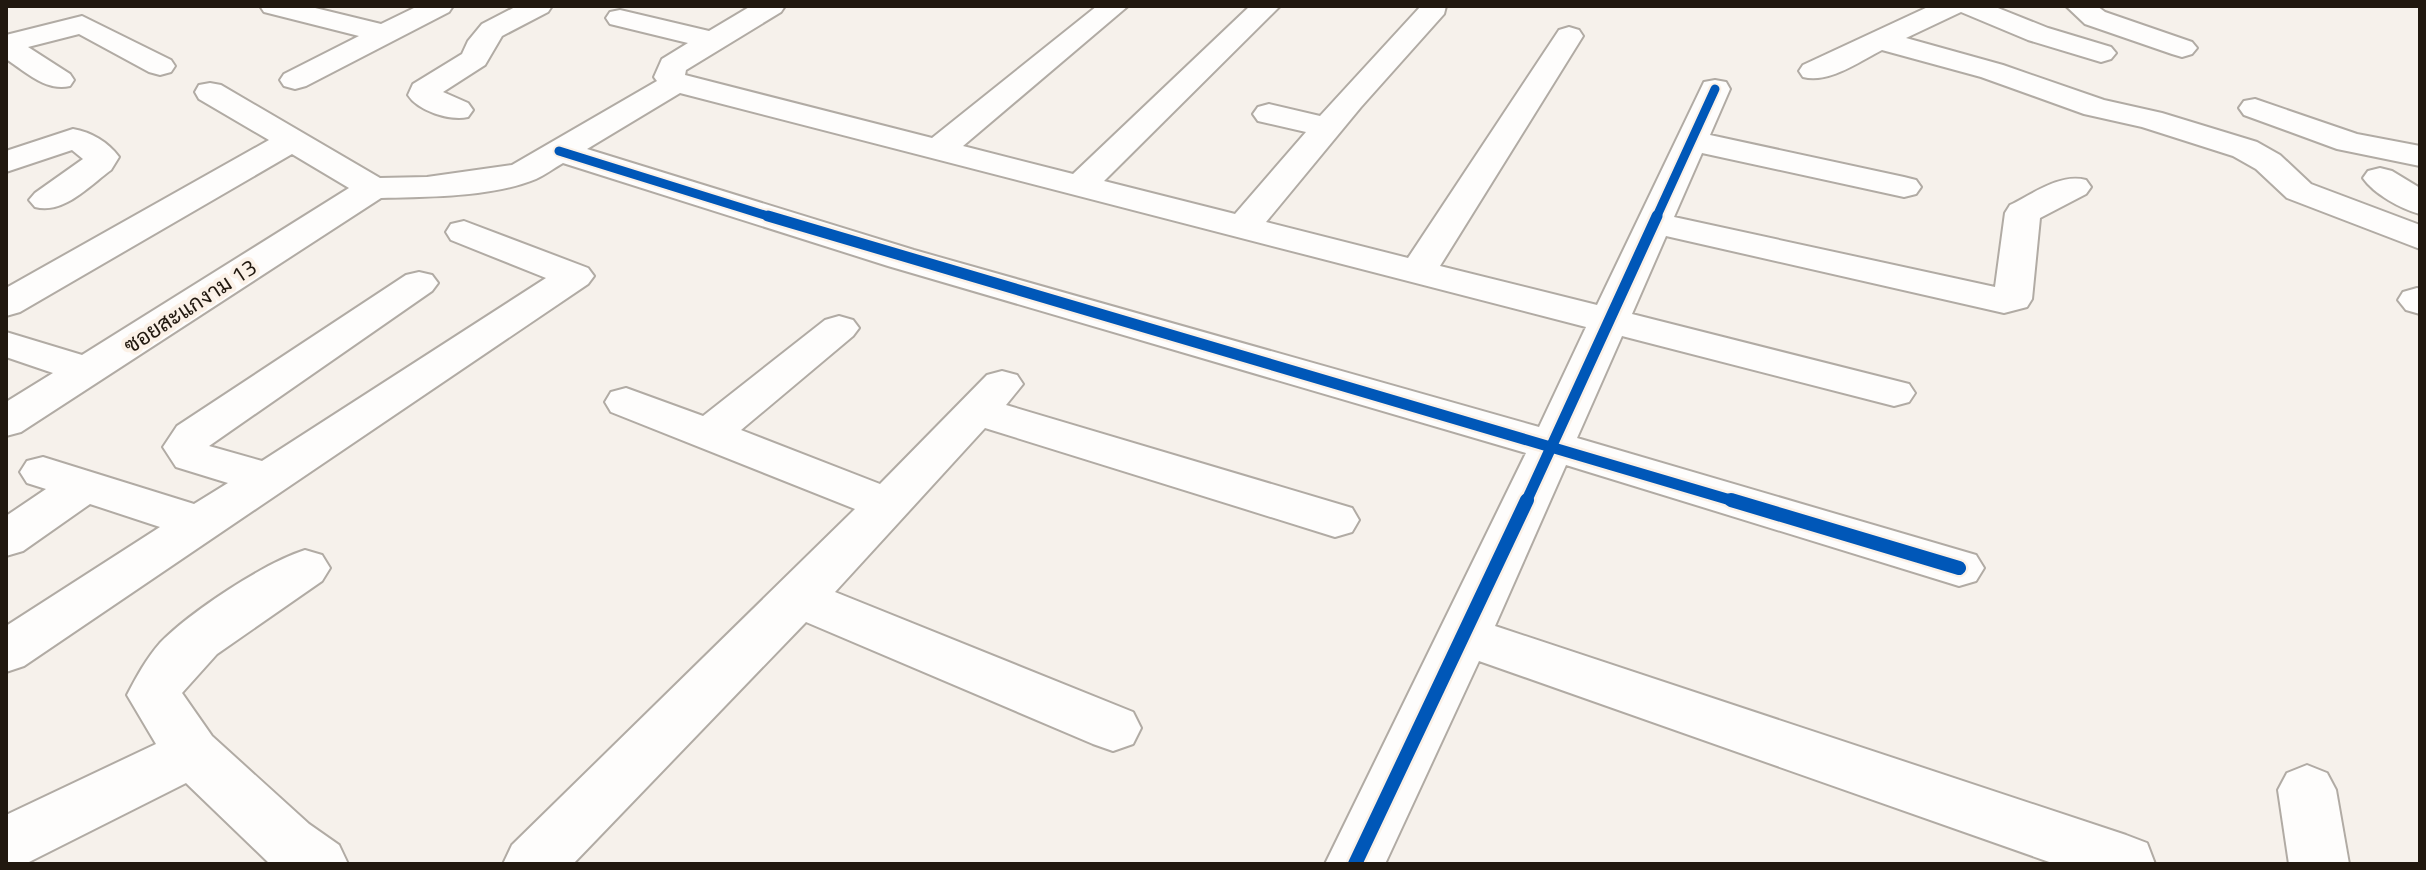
<svg xmlns="http://www.w3.org/2000/svg" width="2426" height="870" viewBox="0 0 2426 870" font-family="'Titillium Web',Sarabun,sans-serif">
	<style>
		.lines { fill: none; stroke-linecap: round; stroke-linejoin: round }
		.minor-casing { stroke: #b1aba4; stroke-width: 4 }
		.minor { fill: #fefdfc; fill-rule: evenodd }
		.cycleway-far2-casing { stroke: #fbf1e7; stroke-width: 13 }
		.cycleway-far1-casing { stroke: #fbf1e7; stroke-width: 16 }
		.cycleway-casing { stroke: #fbf1e7; stroke-width: 19 }
		.cycleway-far2 { stroke: #0057b8; stroke-width: 9 }
		.cycleway-far1 { stroke: #0057b8; stroke-width: 11 }
		.cycleway { stroke: #0057b8; stroke-width: 14 }
		.labels { text-anchor: middle; dominant-baseline: central; stroke-width: 8; stroke-linejoin: round; paint-order: stroke }
		.street-label { font-size: 22px; fill: #21180f; stroke: #fbf1e7 }
	</style>
	<rect width="100%" height="100%" fill="#f6f1eb"/>
	<g class="lines">
		<!-- minor casing -->
		<g class="minor-casing">
			<g id="minor">
				<path d="M260 6H307L381 24 418 6H453L449 12 306 86 295 89 284 86 280 80 284 74 359 36 264 12Z"/>
				<path d="M517 6H552L548 12 502 36 485 65 443 92 468 103 473 110 468 117C450 121 418 111 408 95L413 84 462 54 468 41 482 24Z"/>
				<path d="M751 6H785L781 12 686 70 685 75 932 138 1097 6H1128L963 146 1073 174 1250 6H1280L1104 181 1235 214 1306 132 1258 121 1253 114 1258 107 1269 104 1320 116 1421 6H1446L1444 14 1361 107 1266 222 1408 258 1559 30 1569 27 1579 30 1583 36 1440 266 1597 305 1704 82 1715 80 1726 82 1730 89 1710 135 1904 177 1916 180 1921 187 1916 194 1904 197 1702 153 1674 217 1995 287 2005 213 2010 205C2033 194 2060 173 2086 180L2091 187 2086 194 2040 218 2032 299 2027 307 2004 313 1666 236 1632 314 1909 384 1915 393 1909 402 1894 406 1622 336 1577 438 1976 555 1984 568 1976 581 1959 586 1566 465 1495 626 2126 835 2147 843 2155 864H2055L1479 661 1385 864H1325L1526 453 888 266 563 163C554 168 545 175 536 179 493 197 427 197 381 198L21 432 6 436V402L53 373 6 357V332L82 355 349 188 292 154 20 312 6 316V288L269 140 199 99 195 92 199 85 210 83 221 85 380 178 427 177 512 165 657 81 654 77 662 59 688 43 610 24 606 18 610 12 620 10 709 31ZM680 93 1586 327 1539 427 914 250 587 149Z"/>
				<path d="M1930 6H1993L2048 28 2111 47 2116 53 2111 59 2101 62 2028 40 1961 12 1906 38 2003 65 2104 100 2162 113 2257 142 2280 155 2311 184 2420 225V249L2287 198 2256 169 2233 156 2142 127 2084 114 1981 77 1882 50C1860 61 1829 84 1803 77L1799 71 1803 65Z"/>
				<path d="M2066 6H2097L2105 12 2192 42 2197 48 2192 54 2182 57 2172 54 2085 24Z"/>
				<path d="M82 16 171 60 175 66 171 72 160 75 149 72 79 34 28 47 70 74 74 80 70 86C46 92 25 71 6 59V35Z"/>
				<path d="M2255 99 2357 134 2420 146V166L2337 149 2244 115 2239 108 2244 101Z"/>
				<path d="M73 129C91 132 108 142 119 157L111 170C89 186 63 215 35 207L29 200 35 193 83 159 72 150 6 172V151Z"/>
				<path d="M2380 168 2392 171 2420 188V214C2401 209 2374 194 2363 178L2368 171Z"/>
				<path d="M464 221 588 268 594 276 588 284 24 666 6 672V626L160 527 90 504 23 551 6 556V516L46 489 27 483 20 472 27 461 43 457 194 504 228 483 176 467 163 447 177 426 406 275 419 272 432 275 438 283 432 291 209 446 262 461 546 278 451 240 446 232 451 224Z"/>
				<path d="M2417 288 2420 289V314L2406 310 2398 300 2403 292Z"/>
				<path d="M839 316 853 320 859 328 853 336 741 430 880 484 987 375 1002 371 1017 375 1023 384 1006 405 1352 508 1359 520 1352 532 1335 537 985 428 835 592 1133 712 1141 728 1133 744 1113 751 1093 744 806 622 573 864H503L512 845 855 509 611 412 605 402 611 392 626 388 703 416 825 320Z"/>
				<path d="M305 550 322 555 330 568 322 581 217 654 182 693 212 736 309 824 339 845 348 864H270L186 783 27 863 6 864V815L156 744 127 695C137 676 146 659 160 643 190 612 264 563 305 550Z"/>
				<path d="M2307 765 2327 773 2336 790 2349 864H2289L2278 790 2287 773Z"/>
			</g>
		</g>
		<!-- minor -->
		<use href="#minor" class="minor"/>
		<!-- cycleway-far2 casing -->
		<g class="cycleway-far2-casing">
			<g id="cycleway-far2">
				<path d="M559 151 774 218"/>
				<path d="M1656 218 1715 89"/>
			</g>
		</g>
		<!-- cycleway-far1 casing -->
		<g class="cycleway-far1-casing">
			<g id="cycleway-far1">
				<path d="M768 216 1737 502"/>
				<path d="M1526 502 1657 216"/>
			</g>
		</g>
		<!-- cycleway casing -->
		<g class="cycleway-casing">
			<g id="cycleway">
				<path d="M1731 500 1959 568"/>
				<path d="M1355 864 1527 500"/>
			</g>
		</g>
		<!-- cycleway-far2 -->
		<use href="#cycleway-far2" class="cycleway-far2"/>
		<!-- cycleway-far1 -->
		<use href="#cycleway-far1" class="cycleway-far1"/>
		<!-- cycleway -->
		<use href="#cycleway" class="cycleway"/>
	</g>
	<g class="labels">
		<!-- street labels -->
		<g class="street-label">
			<text transform="translate(190 306) rotate(-33)">ซอยสะแกงาม 13</text>
		</g>
	</g>
	<!-- border -->
	<rect width="2426" height="870" fill="none" stroke="#21180f" stroke-width="16"/>
</svg>
